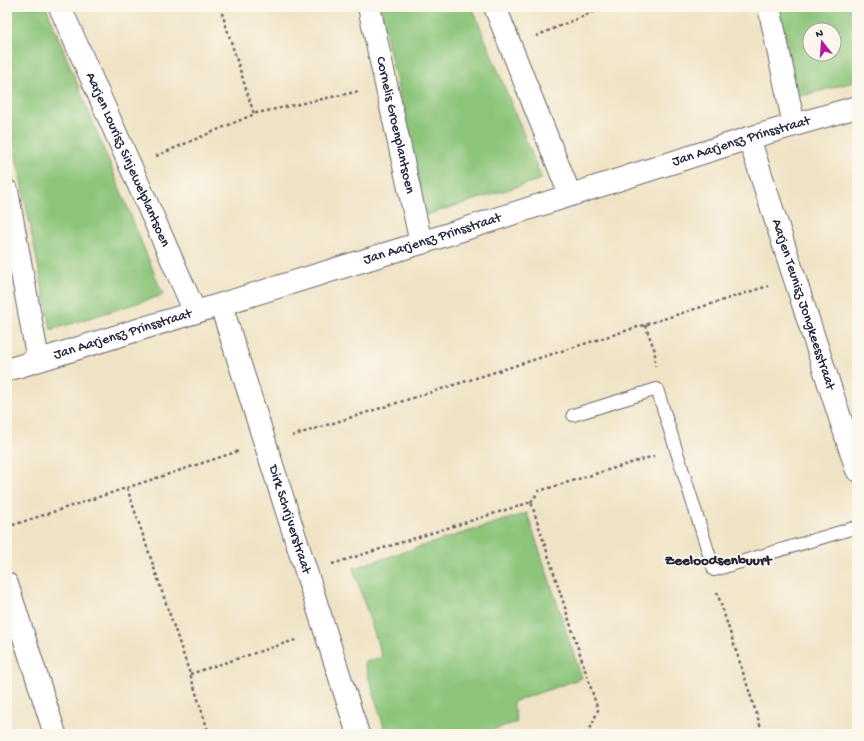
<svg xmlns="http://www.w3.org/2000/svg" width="864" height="741" viewBox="0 0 864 741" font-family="'Gochi Hand',sans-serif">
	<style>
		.green { fill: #8cc57a; stroke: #57745a; fill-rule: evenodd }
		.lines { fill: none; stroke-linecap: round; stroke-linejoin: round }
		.lane-casing { stroke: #6a666b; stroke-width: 14 }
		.street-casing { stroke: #6a666b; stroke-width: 24 }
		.path { stroke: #6a666b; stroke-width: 2.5; stroke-dasharray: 3 3; stroke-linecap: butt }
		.lane { stroke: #fff; stroke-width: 12 }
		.street { stroke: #fff; stroke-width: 22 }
		.labels { text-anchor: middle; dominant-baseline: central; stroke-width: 4; stroke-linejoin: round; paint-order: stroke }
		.street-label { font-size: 14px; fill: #22223b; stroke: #fbf7ec }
		.neighbourhood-label { font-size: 15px; font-weight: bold; fill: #22223b; stroke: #fbf7ec }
	</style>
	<rect width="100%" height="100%" fill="#fbf7ec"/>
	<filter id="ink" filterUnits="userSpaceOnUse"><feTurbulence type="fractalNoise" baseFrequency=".025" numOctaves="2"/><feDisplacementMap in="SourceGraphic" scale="8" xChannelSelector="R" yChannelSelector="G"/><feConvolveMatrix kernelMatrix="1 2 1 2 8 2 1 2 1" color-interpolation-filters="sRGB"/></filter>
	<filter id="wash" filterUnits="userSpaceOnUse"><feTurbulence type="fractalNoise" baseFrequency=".012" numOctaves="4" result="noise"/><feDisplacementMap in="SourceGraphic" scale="16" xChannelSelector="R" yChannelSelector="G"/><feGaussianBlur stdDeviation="0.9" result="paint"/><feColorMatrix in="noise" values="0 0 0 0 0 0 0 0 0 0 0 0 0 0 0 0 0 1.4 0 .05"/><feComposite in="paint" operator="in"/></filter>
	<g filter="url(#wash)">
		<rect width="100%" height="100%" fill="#f0e3c5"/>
		<!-- green -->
		<g class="green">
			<path d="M7 7H46L163 295 51 330 7 111Z"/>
			<path d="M380 7H472L542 179 426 215Z"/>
			<path d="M779 7H857V81L798 97ZM810 30H834V54H810Z"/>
			<path d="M527 513 582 678 513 702 517 722 480 734H386L364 662 382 657 353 568Z"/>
		</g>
	</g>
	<g filter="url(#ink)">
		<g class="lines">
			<!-- lane casing -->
			<g class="lane-casing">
				<path id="lane" d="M573 415 657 389 714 570 857 527"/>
			</g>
			<!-- street casing -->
			<g class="street-casing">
				<g id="street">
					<path id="s1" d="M60 7 195 312"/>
					<path id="s2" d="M369 7 421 243"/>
					<path d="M495 7 570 195"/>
					<path d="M769 7 794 125"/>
					<path id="s3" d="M749 138 857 470"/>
					<path d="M7 191 38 360"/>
					<path id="s4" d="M221 305 358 734"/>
					<path id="s5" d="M7 370 421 243 749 138 857 107"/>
					<path d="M7 584 55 734"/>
				</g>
			</g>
			<!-- path -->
			<g class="path">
				<path d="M220 7 254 114"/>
				<path d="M536 36 605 7"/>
				<path d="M156 156 257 113 360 91"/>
				<path d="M645 325 655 351V366"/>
				<path d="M292 436 768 286"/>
				<path d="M127 488 190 674 209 734"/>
				<path d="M531 502 539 491 654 456"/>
				<path d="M7 527 239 451"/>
				<path d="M332 564 531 502 598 710 588 734"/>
				<path d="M717 592 763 734"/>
				<path d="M190 674 298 639"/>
			</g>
			<!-- lane -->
			<use href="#lane" class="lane"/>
			<!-- street -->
			<use href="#street" class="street"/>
		</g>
	</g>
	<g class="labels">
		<!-- street labels -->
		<g class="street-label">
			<text stroke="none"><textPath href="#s2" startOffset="121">Cornelis Groenplantsoen</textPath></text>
			<text stroke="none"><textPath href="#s5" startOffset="769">Jan Aarjensz Prinsstraat</textPath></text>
			<text stroke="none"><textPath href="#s1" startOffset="167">Aarjen Lourisz Sinjewelplantsoen</textPath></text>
			<text stroke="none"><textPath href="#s5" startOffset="445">Jan Aarjensz Prinsstraat</textPath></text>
			<text stroke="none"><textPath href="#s3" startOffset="175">Aarjen Teunisz Jongkeesstraat</textPath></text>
			<text stroke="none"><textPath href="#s5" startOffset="121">Jan Aarjensz Prinsstraat</textPath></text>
			<text stroke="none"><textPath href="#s4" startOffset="225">Dirk Schrijverstraat</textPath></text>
		</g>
		<!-- neighbourhood labels -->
		<g class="neighbourhood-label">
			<text x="718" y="561">Zeeloodsenbuurt</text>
		</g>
	</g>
	<!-- margin -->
	<rect width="864" height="741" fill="none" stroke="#fbf7ec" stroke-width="24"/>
	<!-- north arrow -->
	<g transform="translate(822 42) rotate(343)"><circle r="19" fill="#fbf7ec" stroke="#a4a2a5"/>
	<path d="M0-3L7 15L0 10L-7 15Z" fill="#b5179e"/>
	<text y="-6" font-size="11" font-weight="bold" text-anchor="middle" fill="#22223b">N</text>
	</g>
</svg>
